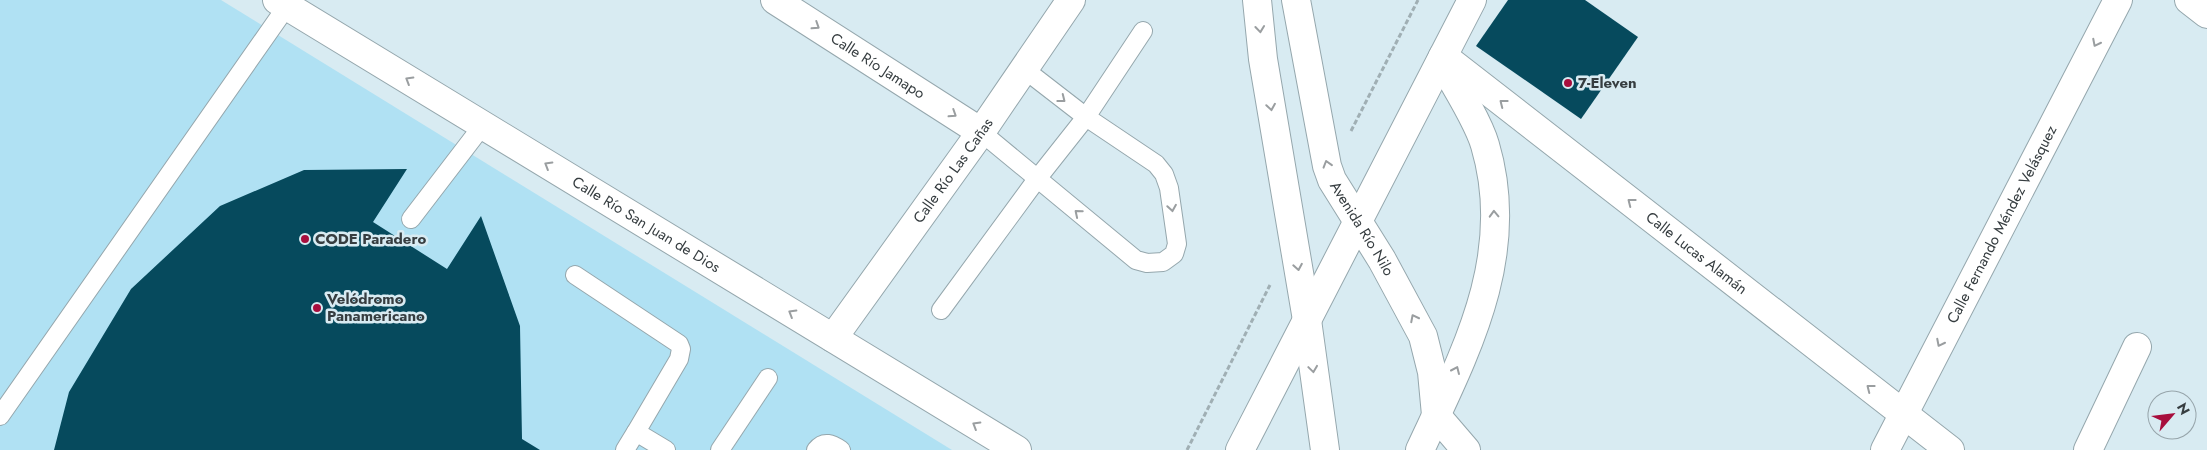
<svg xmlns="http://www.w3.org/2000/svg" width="2207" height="450" viewBox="0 0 2207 450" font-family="Jost,sans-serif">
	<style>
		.green { fill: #b0e1f3 }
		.building { fill: #064a5d }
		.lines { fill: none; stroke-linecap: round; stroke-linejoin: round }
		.lane-casing { stroke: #95a7ad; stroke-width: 20 }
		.street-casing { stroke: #95a7ad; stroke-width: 30 }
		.secondary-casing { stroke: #95a7ad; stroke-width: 30 }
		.path { stroke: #a0afb4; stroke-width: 3; stroke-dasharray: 5 2.5; stroke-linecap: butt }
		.lane { stroke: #fff; stroke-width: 18 }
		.street { stroke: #fff; stroke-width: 28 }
		.secondary { stroke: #fff; stroke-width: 28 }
		.oneway { stroke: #9a9ea0 }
		.poi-dot { fill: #a70e3d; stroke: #d8ebf2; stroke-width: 2 }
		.labels { text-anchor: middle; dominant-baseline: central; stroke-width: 5; stroke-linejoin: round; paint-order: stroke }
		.street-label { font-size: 15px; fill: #363d40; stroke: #d8ebf2 }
		.poi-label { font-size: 15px; font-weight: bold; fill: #363d40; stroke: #d8ebf2; text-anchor: start }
	</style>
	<rect width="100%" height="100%" fill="#d8ebf2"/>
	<!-- green -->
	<path class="green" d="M0 0H221L952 450H0Z"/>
	<!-- building -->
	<g class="building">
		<path d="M1508 0H1585L1638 37 1581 119 1476 46Z"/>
		<path d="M407 169 373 222 447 269 481 216 520 326 522 439 540 450H54L69 392 131 289 220 206 304 170Z"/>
	</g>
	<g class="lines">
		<!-- lane casing -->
		<g class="lane-casing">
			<g id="lane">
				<path d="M981 132 1136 260 1147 263 1163 262 1174 254 1177 244 1169 188 1164 174 1156 164 1086 117 1024 69"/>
				<path d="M411 219 483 125"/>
				<path d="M575 275 679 344 681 349 679 359 636 432 666 450"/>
				<path d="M941 310 1037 179 1086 117 1143 31"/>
				<path d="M0 416 287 6"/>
				<path d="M625 450 636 432"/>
				<path d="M720 450 768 378"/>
				<path d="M816 450C824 440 832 444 841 450"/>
			</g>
		</g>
		<!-- street casing -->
		<g class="street-casing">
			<g id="street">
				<path id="s1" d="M277 0 1017 450"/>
				<path id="s2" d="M775 0 981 132"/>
				<path d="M2189 0 2207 14"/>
				<path id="s3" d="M1443 56 1950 450"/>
				<path id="s4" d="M833 338 981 132 1071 0"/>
				<path d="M1436 415 1466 450"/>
				<path id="s5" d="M1885 450 2118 0"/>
				<path d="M2088 450 2137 347"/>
			</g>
		</g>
		<!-- secondary casing -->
		<g class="secondary-casing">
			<g id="secondary">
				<path d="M1257 0 1263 59 1307 320 1325 450"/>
				<path id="s6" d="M1296 0 1327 166 1332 180 1382 260 1423 336 1432 372 1436 415"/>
				<path d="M1240 450 1472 0"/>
				<path d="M1420 450C1465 353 1518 256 1485 145 1478 121 1454 83 1441 61"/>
			</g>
		</g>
		<!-- path -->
		<g class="path">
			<path d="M1351 131 1418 0"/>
			<path d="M1187 450 1270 285"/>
		</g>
		<!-- lane -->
		<use href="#lane" class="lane"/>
		<!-- street -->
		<use href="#street" class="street"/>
		<!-- secondary -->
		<use href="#secondary" class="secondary"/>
	</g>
	<!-- one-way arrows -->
	<defs><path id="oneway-chevron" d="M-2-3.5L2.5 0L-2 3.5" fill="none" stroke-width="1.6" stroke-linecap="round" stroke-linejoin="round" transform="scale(1.25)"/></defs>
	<g class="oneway">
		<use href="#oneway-chevron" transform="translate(816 26) rotate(33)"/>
		<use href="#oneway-chevron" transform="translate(1260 29) rotate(84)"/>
		<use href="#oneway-chevron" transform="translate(2096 43) rotate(117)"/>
		<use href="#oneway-chevron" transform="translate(409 80) rotate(-149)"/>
		<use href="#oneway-chevron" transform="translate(1062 99) rotate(38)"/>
		<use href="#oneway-chevron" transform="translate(1503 103) rotate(-142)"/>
		<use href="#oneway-chevron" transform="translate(1271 107) rotate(81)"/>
		<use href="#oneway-chevron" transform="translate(953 114) rotate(33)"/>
		<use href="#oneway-chevron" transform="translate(1327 164) rotate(-107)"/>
		<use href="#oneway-chevron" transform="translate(548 165) rotate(-149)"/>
		<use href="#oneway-chevron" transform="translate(1631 202) rotate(-142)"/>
		<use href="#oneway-chevron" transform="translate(1172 208) rotate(81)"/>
		<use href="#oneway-chevron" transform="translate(1078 213) rotate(-140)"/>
		<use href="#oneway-chevron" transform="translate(1494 214) rotate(-92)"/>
		<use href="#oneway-chevron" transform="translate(1298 267) rotate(80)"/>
		<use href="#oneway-chevron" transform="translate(792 313) rotate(-149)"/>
		<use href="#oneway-chevron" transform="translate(1414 318) rotate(-117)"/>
		<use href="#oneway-chevron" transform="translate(1940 343) rotate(117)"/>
		<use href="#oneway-chevron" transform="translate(1313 369) rotate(82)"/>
		<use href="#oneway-chevron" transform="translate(1456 370) rotate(-66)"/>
		<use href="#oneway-chevron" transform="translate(1870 388) rotate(-142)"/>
		<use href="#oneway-chevron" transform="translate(976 425) rotate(-149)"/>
	</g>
	<!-- markers -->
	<g class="poi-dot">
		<circle cx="1568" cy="83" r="5"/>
		<circle cx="305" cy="239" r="5"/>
		<circle cx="317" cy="308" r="5"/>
	</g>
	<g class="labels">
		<!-- street labels -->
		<g class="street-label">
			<text stroke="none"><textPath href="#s2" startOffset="122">Calle Río Jamapo</textPath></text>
			<text stroke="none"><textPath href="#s4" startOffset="206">Calle Río Las Cañas</textPath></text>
			<text stroke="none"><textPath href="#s1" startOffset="432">Calle Río San Juan de Dios</textPath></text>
			<text stroke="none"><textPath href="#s5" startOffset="254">Calle Fernando Méndez Velásquez</textPath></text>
			<text stroke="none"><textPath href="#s6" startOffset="241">Avenida Río Nilo</textPath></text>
			<text stroke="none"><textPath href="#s3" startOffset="321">Calle Lucas Alamán</textPath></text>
		</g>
		<!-- poi labels -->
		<g class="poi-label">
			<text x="1578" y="83">7-Eleven</text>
			<text x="315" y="239">CODE Paradero</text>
			<text x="327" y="299">Velódromo<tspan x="327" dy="17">Panamericano</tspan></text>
		</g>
	</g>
	<!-- north arrow -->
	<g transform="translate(2172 415) rotate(62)"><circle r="24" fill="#d8ebf2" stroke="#97a5ab"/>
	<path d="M0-4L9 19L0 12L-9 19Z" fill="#a70e3d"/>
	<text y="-8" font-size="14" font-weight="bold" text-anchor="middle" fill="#363d40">N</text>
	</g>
</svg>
